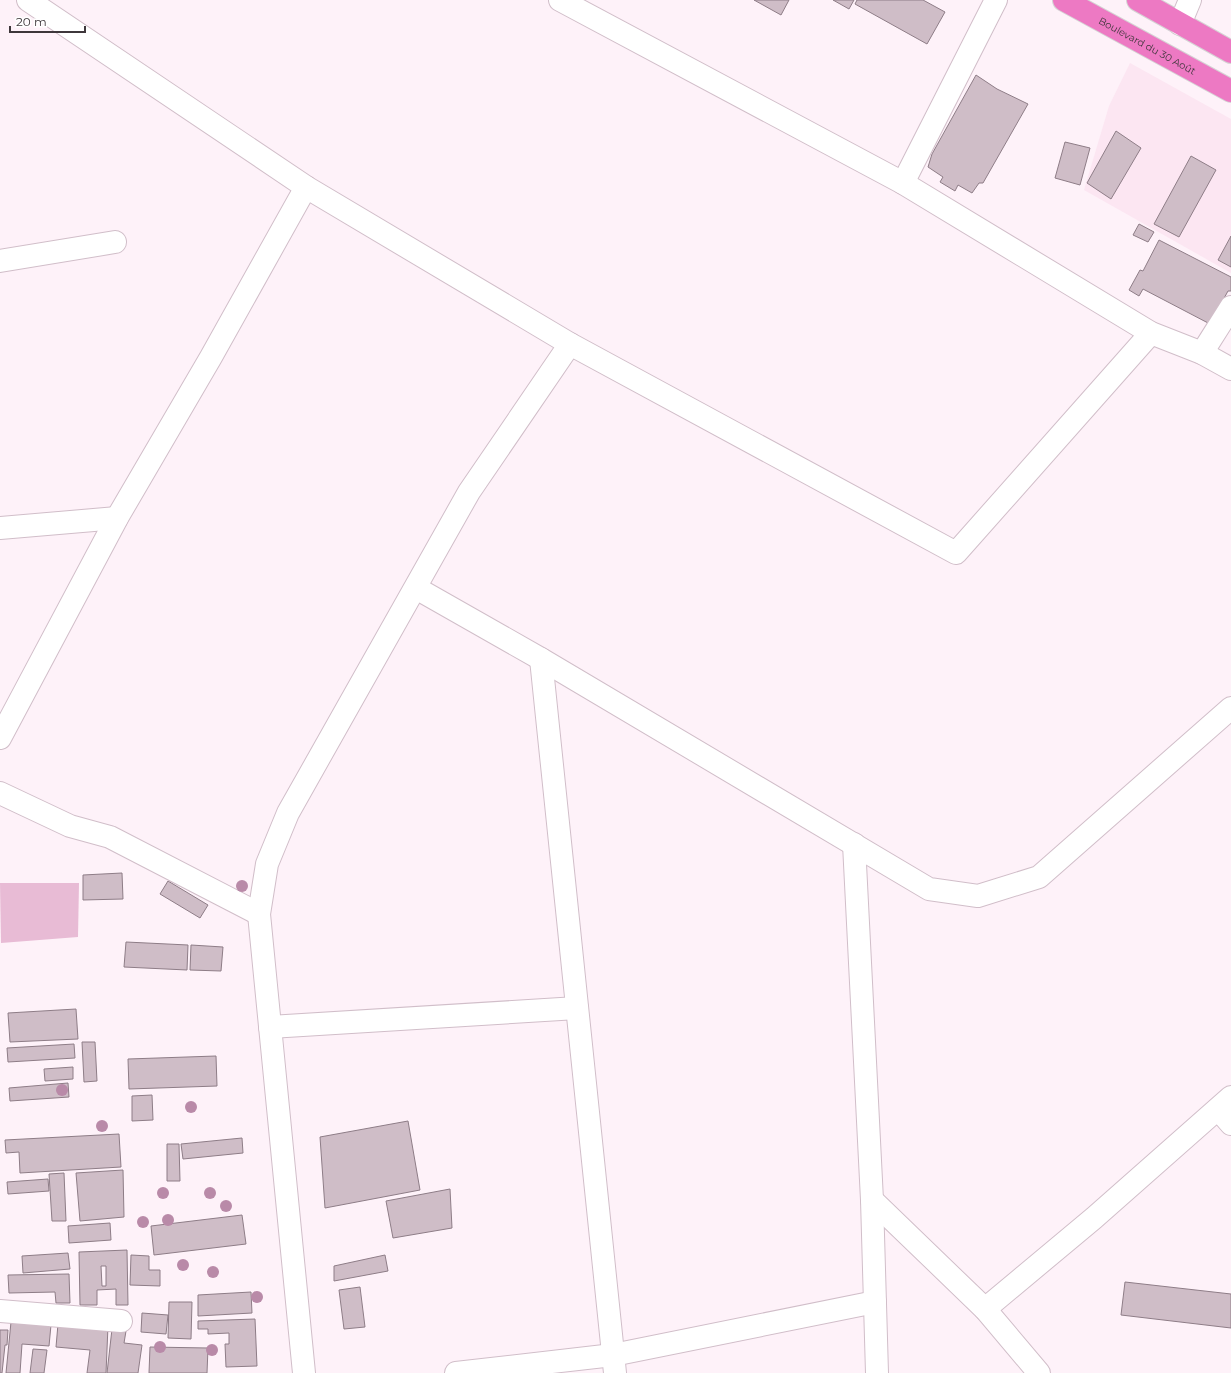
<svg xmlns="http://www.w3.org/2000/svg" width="1231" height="1373" viewBox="0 0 1231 1373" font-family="Montserrat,sans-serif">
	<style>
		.built { fill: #fce6f2 }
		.green { fill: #e8bbd5 }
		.building { fill: #cfbdc7; stroke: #8e7d87; fill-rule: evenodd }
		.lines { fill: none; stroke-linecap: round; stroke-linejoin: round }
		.minor-casing { stroke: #d1bec9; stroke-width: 24 }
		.highway-casing { stroke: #d5d3d4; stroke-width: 24 }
		.minor { stroke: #fff; stroke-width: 22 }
		.highway { stroke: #ed79c3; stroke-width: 22 }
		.tree { fill: #b98aa8 }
		.labels { text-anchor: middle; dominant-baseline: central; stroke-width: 3; stroke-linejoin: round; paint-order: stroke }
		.street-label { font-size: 10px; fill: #3e373b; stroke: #fff }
	</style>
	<rect width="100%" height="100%" fill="#fef2f9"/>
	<!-- built -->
	<path class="built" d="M1130 63 1231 119V273L1084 190 1109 106Z"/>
	<!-- green -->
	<path class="green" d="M0 883H79L78 937 1 943Z"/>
	<!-- building -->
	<g class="building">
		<path d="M754 0H789L781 15Z"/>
		<path d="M833 0H854L849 9Z"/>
		<path d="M857 0H923L945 12 927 44 855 4Z"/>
		<path d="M976 75 997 89 1028 104 983 183H979L972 193 958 185 955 191 940 182 943 177 928 167 932 154Z"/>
		<path d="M1116 131 1141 148 1111 199 1087 183Z"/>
		<path d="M1065 142 1090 148 1080 185 1055 178Z"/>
		<path d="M1191 156 1216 170 1179 237 1154 224Z"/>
		<path d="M1139 224 1154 232 1148 242 1133 235Z"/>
		<path d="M1231 236V267L1218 260Z"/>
		<path d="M1159 240 1231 277V291H1228L1210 324 1143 289 1139 296 1129 290 1140 270 1143 271Z"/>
		<path d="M122 873 123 899 83 900V875Z"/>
		<path d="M168 881 208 905 200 918 160 894Z"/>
		<path d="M126 942 188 945 187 970 124 967Z"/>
		<path d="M191 945 223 947 221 971 190 970Z"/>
		<path d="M76 1009 78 1039 10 1042 8 1013Z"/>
		<path d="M82 1042H95L97 1081 84 1082Z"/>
		<path d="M74 1044 75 1058 8 1062 7 1048Z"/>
		<path d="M216 1056 217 1086 129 1089 128 1059Z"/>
		<path d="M73 1067V1079L45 1081 44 1069Z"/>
		<path d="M68 1083 69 1097 10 1101 9 1088Z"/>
		<path d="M152 1095 153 1120 132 1121V1096Z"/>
		<path d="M408 1121 420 1190 325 1208 320 1137Z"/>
		<path d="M119 1134 121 1167 20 1173 19 1152 6 1153 5 1140Z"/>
		<path d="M242 1138 243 1153 183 1159 181 1144Z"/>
		<path d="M167 1144H179L180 1181H167Z"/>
		<path d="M123 1170 124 1217 80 1221 76 1173Z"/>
		<path d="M64 1173 66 1221H52L49 1174Z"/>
		<path d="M48 1179 49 1191 8 1194 7 1182Z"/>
		<path d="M450 1189 452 1228 393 1238 386 1201Z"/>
		<path d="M242 1215 246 1244 154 1255 151 1226Z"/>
		<path d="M110 1223 111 1240 69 1243 68 1226Z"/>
		<path d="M127 1250 128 1305H116V1289L97 1290V1305H80L79 1252ZM101 1266H106V1286H102Z"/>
		<path d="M68 1253 70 1269 23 1273 22 1256Z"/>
		<path d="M131 1255 149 1256V1270H160V1286L130 1285Z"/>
		<path d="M385 1255 388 1271 334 1281V1266Z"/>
		<path d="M69 1274 70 1303H56L55 1292 9 1293 8 1275Z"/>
		<path d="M1125 1282 1231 1294V1328L1121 1315Z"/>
		<path d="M360 1287 365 1327 344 1329 339 1290Z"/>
		<path d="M251 1292 252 1313 198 1316V1295Z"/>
		<path d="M169 1302H192L191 1339 168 1338Z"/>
		<path d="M142 1313 168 1315 166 1334 141 1332Z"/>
		<path d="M255 1319 257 1366 226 1367 225 1344H229V1333L208 1334V1329H198V1321Z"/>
		<path d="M11 1322 51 1325 49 1346 22 1344 20 1373H6Z"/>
		<path d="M58 1324 108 1326 106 1373H87L90 1350 56 1347Z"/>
		<path d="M112 1329 126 1331 124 1343 142 1345 138 1373H107Z"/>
		<path d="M0 1330H8L7 1345H5L2 1373H0Z"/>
		<path d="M150 1347 208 1348 207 1373H149Z"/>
		<path d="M33 1349 47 1350 44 1373H30Z"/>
	</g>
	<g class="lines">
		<!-- minor casing -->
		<g class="minor-casing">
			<g id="minor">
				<path d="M28 0 306 187 570 344 956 553 1151 333"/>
				<path d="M560 0 903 183 1151 333 1202 353 1231 369"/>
				<path d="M1180 24 1190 0"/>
				<path d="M903 183 996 0"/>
				<path d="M0 261 115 242"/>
				<path d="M1202 353 1231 307"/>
				<path d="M0 528 117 518"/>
				<path d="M416 588 541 659 929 889 978 896 1039 877 1231 708"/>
				<path d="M541 659 615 1373"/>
				<path d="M0 738 117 518 211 357 306 187"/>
				<path d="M0 793 70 826 110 837 259 914"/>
				<path d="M854 844 872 1200 877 1373"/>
				<path d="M270 1027 577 1008"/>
				<path d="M1218 1109 1231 1124"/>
				<path d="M872 1200 985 1309 1039 1373"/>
				<path d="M985 1309 1094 1218 1231 1097"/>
				<path d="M0 1311 121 1321"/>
				<path d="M304 1373 259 914 267 864 288 813 469 492 570 344"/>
				<path d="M456 1373 613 1355 875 1302"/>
			</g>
		</g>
		<!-- highway casing -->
		<g class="highway-casing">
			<g id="highway">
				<path id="s1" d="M1064 0 1231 91"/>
				<path d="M1138 0 1231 52"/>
			</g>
		</g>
		<!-- minor -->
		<use href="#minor" class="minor"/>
		<!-- highway -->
		<use href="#highway" class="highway"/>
	</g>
	<!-- trees -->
	<g class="tree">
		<circle cx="242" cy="886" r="6"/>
		<circle cx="62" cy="1090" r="6"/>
		<circle cx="191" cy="1107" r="6"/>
		<circle cx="102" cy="1126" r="6"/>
		<circle cx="163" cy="1193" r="6"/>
		<circle cx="210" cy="1193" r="6"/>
		<circle cx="226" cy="1206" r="6"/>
		<circle cx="168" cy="1220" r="6"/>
		<circle cx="143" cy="1222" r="6"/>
		<circle cx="183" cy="1265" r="6"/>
		<circle cx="213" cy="1272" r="6"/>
		<circle cx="257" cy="1297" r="6"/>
		<circle cx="160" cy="1347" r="6"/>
		<circle cx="212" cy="1350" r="6"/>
	</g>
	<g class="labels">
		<!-- street labels -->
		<g class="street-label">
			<text stroke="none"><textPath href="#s1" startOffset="95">Boulevard du 30 Août</textPath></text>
		</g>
	</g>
	<!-- scale -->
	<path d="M10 26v6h75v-6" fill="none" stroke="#3e373b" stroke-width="2"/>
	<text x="16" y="26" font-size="12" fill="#3e373b" stroke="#ffffff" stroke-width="3" paint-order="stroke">20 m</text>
</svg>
